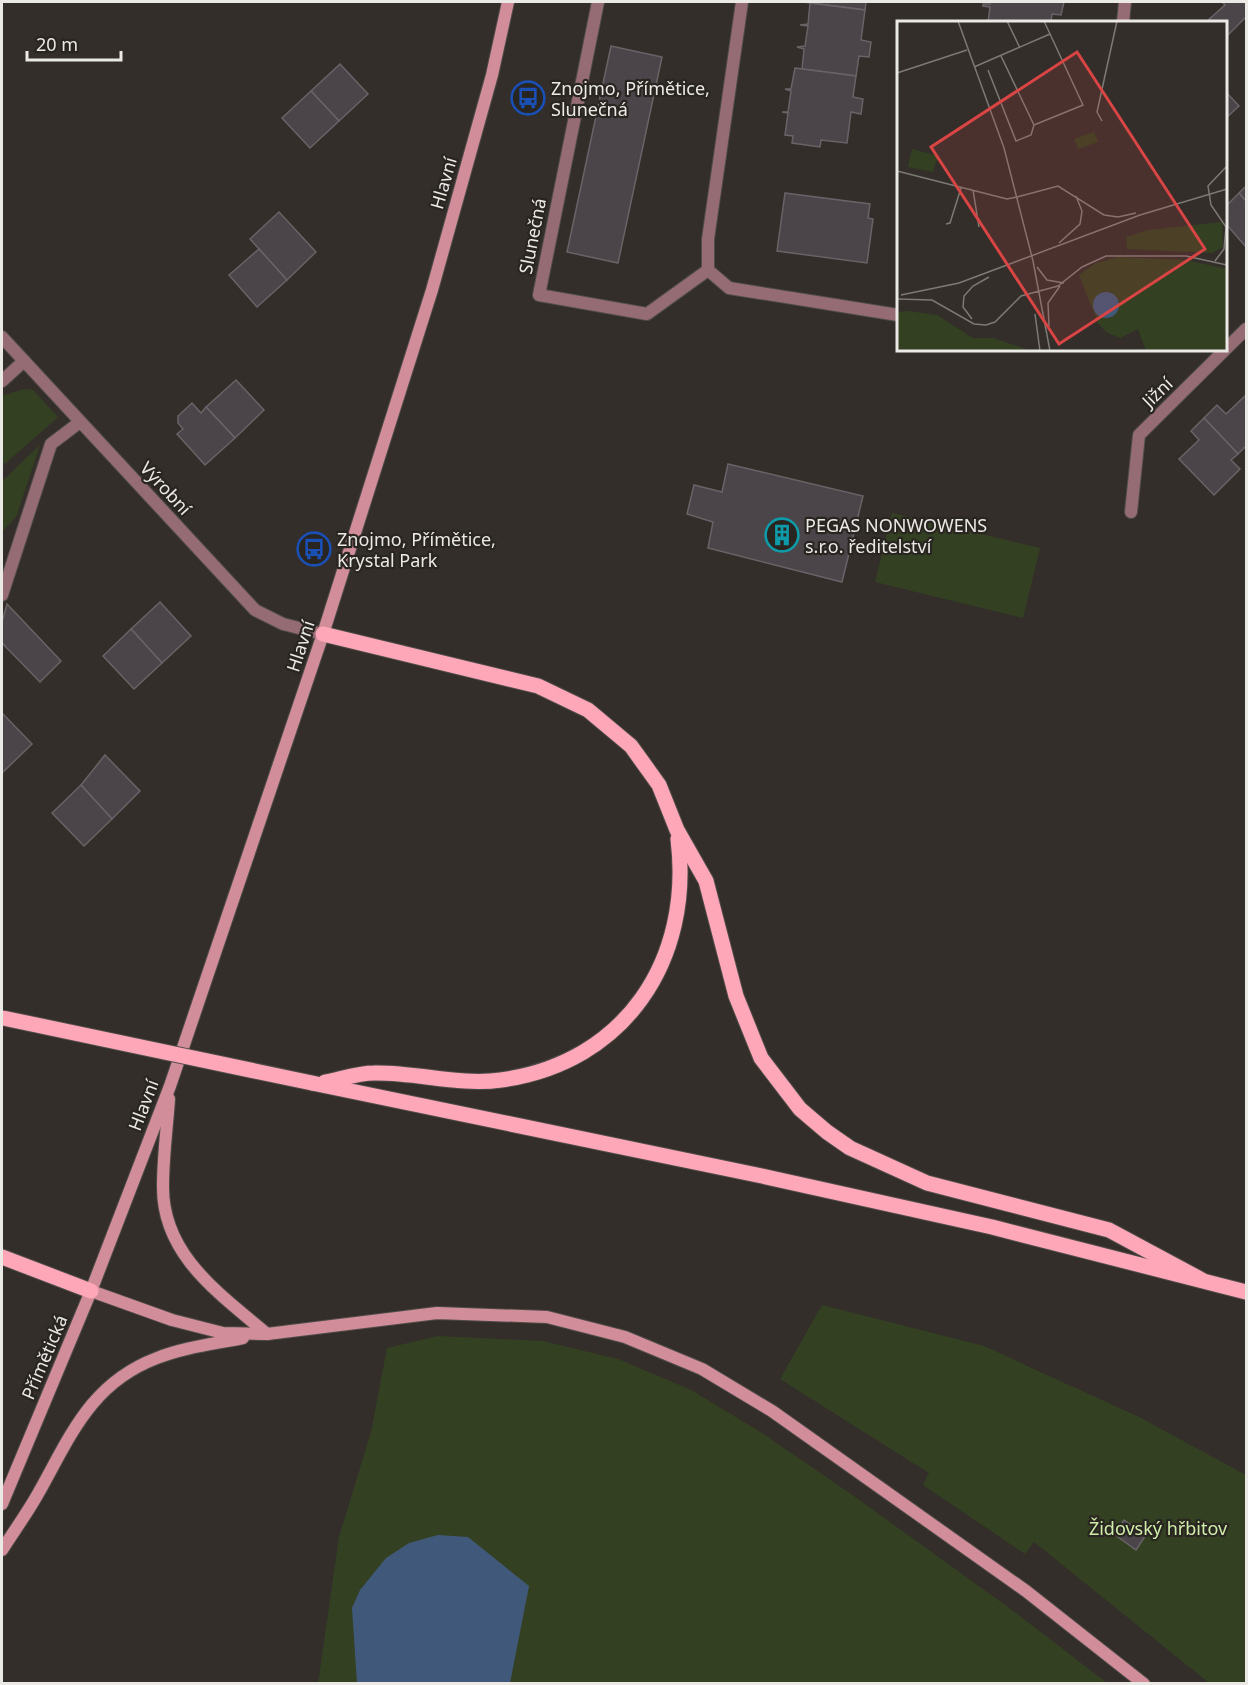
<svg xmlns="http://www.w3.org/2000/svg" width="1248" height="1685" viewBox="0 0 1248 1685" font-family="'Noto Sans',sans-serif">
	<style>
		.green { fill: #344022 }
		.water { fill: #40597a }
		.building { fill: #4b4549; stroke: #696367; stroke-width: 1.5 }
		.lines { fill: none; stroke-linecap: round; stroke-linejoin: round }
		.service-casing { stroke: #504c48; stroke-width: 14 }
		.minor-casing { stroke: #504c48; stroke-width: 14 }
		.secondary-casing { stroke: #504c48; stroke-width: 14 }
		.primary-casing { stroke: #504c48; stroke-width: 17 }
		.service { stroke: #966c74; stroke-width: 12 }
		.minor { stroke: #966c74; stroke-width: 12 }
		.secondary { stroke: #d18e9a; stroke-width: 12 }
		.primary { stroke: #fea7b8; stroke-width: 15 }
		.primary-bridge-casing { stroke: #504c48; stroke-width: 17; stroke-linecap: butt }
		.primary-bridge { stroke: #fea7b8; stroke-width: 15 }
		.labels { text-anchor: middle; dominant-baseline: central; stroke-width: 4.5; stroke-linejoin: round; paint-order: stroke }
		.poi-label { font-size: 18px; fill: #ebe9e6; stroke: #292521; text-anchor: start }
		.street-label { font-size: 18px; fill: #ebe9e6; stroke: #292521 }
		.park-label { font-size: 18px; fill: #d0edaa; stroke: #292521 }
		.inset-road { fill: none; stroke: #7d7975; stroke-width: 1.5 }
		.view { fill: #d94544; fill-opacity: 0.15; stroke: #d94544; stroke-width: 3 }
		.inset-edge { fill: none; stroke: #ebe9e6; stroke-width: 3 }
	</style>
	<rect width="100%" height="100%" fill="#332e2a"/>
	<!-- green -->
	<g class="green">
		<path d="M24 389 33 390 58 417 5 464 2 462V396Z"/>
		<path d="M40 445 16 517 4 530 2 527V481Z"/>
		<path d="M892 513 1040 548 1023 618 875 582Z"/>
		<path d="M822 1305 984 1346 1139 1417 1246 1475V1683H1209L1034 1542 1025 1554 923 1485 929 1473 780 1379Z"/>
		<path d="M438 1336 543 1341 618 1359 691 1390 759 1431 851 1494 1012 1610 1107 1683 318 1684 339 1537 371 1432 387 1348Z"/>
	</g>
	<!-- water -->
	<path class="water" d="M438 1535 468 1537 529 1586 510 1683H357L352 1608 360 1590 386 1558 409 1543Z"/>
	<!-- building -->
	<g class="building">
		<path d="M803 2H866L865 10Z"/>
		<path d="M991 2H1064L1061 15 1052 14 1051 22H988L990 7 983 6V4H990Z"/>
		<path d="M1222 2H1246V17L1226 37V22H1206L1225 5Z"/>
		<path d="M810 3 865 10 861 40 871 42 869 57 859 56 856 76 802 69 804 49 797 47 805 46 808 26 800 25 808 24Z"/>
		<path d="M611 46 662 57 618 263 567 252Z"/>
		<path d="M340 64 368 94 339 121 311 91Z"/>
		<path d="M795 68 856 76 853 97 863 99 861 114 851 112 847 143 821 140 820 147 792 143 793 136 785 135 788 113 782 112H788L791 91 785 89H791Z"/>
		<path d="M311 91 339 121 310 148 282 118Z"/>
		<path d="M1226 92 1239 106 1226 118Z"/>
		<path d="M1246 186V201L1239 193Z"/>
		<path d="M785 193 870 204 868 218 873 219 867 263 777 251Z"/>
		<path d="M1239 193 1246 201V247L1226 224V206Z"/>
		<path d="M279 212 316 252 287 280 250 239Z"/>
		<path d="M259 249 287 280 257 307 229 275Z"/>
		<path d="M236 380 264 410 235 438 206 407Z"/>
		<path d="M1246 395V449L1245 447 1238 454 1204 418 1217 405 1226 414Z"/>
		<path d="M192 403 201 413 206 407 235 438 205 465 177 434 183 429 178 423V416Z"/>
		<path d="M1204 418 1238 454 1231 460 1240 469 1214 495 1179 459 1199 440 1191 431Z"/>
		<path d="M728 464 863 496 842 582 708 548 713 522 687 514 694 485 722 492Z"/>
		<path d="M160 602 191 636 162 663 131 629Z"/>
		<path d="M7 604 61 661 40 682 2 643V622Z"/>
		<path d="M131 629 162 663 134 689 103 656Z"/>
		<path d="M2 713 32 744 2 773Z"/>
		<path d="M105 755 140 791 112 819 81 785Z"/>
		<path d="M81 785 112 819 84 846 52 813Z"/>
		<path d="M1124 1520 1146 1535 1136 1550 1114 1534Z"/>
	</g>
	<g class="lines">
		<!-- service casing -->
		<g class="service-casing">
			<g id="service">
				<path d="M2 381 24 361"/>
				<path d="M2 595 51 444 80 422"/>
			</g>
		</g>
		<!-- minor casing -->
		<g class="minor-casing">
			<g id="minor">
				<path d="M598 2 539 295 647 314 708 270"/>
				<path d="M1123 22 1125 2"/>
				<path d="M708 270V239L742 2"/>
				<path d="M708 270 729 288 898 315"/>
				<path d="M2 337 255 610 283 624 323 634"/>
				<path d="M1131 512 1139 435 1246 329"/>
			</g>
		</g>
		<!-- secondary casing -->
		<g class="secondary-casing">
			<g id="secondary">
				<path d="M169 1099C167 1128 163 1157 163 1186 162 1255 220 1294 267 1334"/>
				<path d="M91 1291 172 1320 223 1333 267 1334 437 1313 547 1317 625 1337 702 1369 772 1411 1026 1591 1144 1684"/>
				<path d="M2 1504 91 1291 170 1086 323 634 432 290 492 75 508 2"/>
				<path d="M2 1550C14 1531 28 1512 39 1492 71 1435 91 1383 157 1358 185 1347 214 1344 243 1338"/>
			</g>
		</g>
		<!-- primary casing -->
		<g class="primary-casing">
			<g id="primary">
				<path d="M323 634 538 686 588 710 631 746 659 785 677 830 706 881 736 996 761 1058 800 1109 827 1132 850 1148 927 1183 1109 1230 1202 1280"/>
				<path d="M325 1082C341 1079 358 1073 374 1073 416 1072 460 1086 501 1080 625 1063 693 960 678 839"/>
				<path d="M312 1083 762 1176 992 1227 1246 1292"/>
				<path d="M2 1257 91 1291"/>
			</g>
		</g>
		<!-- service -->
		<use href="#service" class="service"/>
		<!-- minor -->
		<use href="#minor" class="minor"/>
		<!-- secondary -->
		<use href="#secondary" class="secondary"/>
		<!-- primary -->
		<use href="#primary" class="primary"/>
		<!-- primary-bridge casing -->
		<g class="primary-bridge-casing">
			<path id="primary-bridge" d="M3 1018 312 1083"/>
		</g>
		<!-- primary-bridge -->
		<use href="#primary-bridge" class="primary-bridge"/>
	</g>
	<!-- icons -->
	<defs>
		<g id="bus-ring" transform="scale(1.725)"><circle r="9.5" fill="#292521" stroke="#1a4fb4" stroke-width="1.5"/><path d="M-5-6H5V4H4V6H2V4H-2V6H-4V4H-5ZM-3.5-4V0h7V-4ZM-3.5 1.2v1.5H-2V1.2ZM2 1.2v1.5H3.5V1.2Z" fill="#1a4fb4"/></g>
		<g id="building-ring" transform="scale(1.725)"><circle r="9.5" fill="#292521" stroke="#0f9aa8" stroke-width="1.5"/><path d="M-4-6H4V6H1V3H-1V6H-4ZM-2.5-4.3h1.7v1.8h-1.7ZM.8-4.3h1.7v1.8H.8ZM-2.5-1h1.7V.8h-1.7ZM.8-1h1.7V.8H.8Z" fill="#0f9aa8"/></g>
	</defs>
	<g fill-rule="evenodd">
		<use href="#bus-ring" x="528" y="98"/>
		<use href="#building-ring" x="782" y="535"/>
		<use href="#bus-ring" x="314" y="549"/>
	</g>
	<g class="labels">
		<!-- poi labels -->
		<g class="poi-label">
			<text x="551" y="88">Znojmo, Přímětice,<tspan x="551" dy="21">Slunečná</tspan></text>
			<text x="805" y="525">PEGAS NONWOWENS<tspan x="805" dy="21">s.r.o. ředitelství</tspan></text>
			<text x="337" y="539">Znojmo, Přímětice,<tspan x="337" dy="21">Krystal Park</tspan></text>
		</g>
		<!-- street labels -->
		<g class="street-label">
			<text transform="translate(443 183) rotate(-74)">Hlavní</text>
			<text transform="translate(532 236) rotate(-79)">Slunečná</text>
			<text transform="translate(1157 392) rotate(-44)">Jižní</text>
			<text transform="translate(166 488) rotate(47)">Výrobní</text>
			<text transform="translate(300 646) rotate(-72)">Hlavní</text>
			<text transform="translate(143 1105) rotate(-69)">Hlavní</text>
			<text transform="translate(44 1357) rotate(-67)">Přímětická</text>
		</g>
		<!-- park labels -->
		<g class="park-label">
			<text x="1158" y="1528">Židovský hřbitov</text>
		</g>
	</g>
	<!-- overview -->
	<g transform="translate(897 21)">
		<rect width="330" height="330" fill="#332e2a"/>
		<path d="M197 111 201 121 181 128 177 118ZM15 128 41 135 36 151 11 146ZM325 201 326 226 315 232 230 228 229 216 251 209ZM221 236 289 239 330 248V330H249L241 308 223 317 209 311 201 302 182 254 199 242ZM11 290 40 294 76 317H96L135 330H0V291Z" fill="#344022"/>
		<path d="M196 284a13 13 0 1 1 26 0a13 13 0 1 1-26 0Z" fill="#40597a"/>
		<path class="inset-road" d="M61 0 107 127 136 240 153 330M110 0 123 27M77 46 153 13M91 49 119 120 134 114 137 104 104 35M0 52 70 29M205 100 200 91 220 0M137 104 186 84 147 0M0 150 110 178 120 176M76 169 82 206M120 176 161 165 207 194 221 196 239 192M49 203 53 202 64 167M162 222 183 203 185 190 179 175M318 240 327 228 329 206 314 184 311 165 330 145M140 246 150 259 167 262M4 274 62 262 243 194 330 168M0 278 35 279 77 303 89 304 98 301 124 275 161 265 185 246 209 235H289L330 244M138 293 143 330M75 298 66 286 67 275 76 265 92 256M152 305 151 282 163 265"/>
		<path class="view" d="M180 31 308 228 162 323 34 126Z"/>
		<rect width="330" height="330" class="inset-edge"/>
	</g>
	<!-- border -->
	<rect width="1248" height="1685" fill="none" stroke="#ebe9e6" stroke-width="6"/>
	<!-- scale -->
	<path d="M27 51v9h94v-9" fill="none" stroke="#ebe9e6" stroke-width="3"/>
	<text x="36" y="51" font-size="18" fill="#ebe9e6" stroke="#292521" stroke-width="4.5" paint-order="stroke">20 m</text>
</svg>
